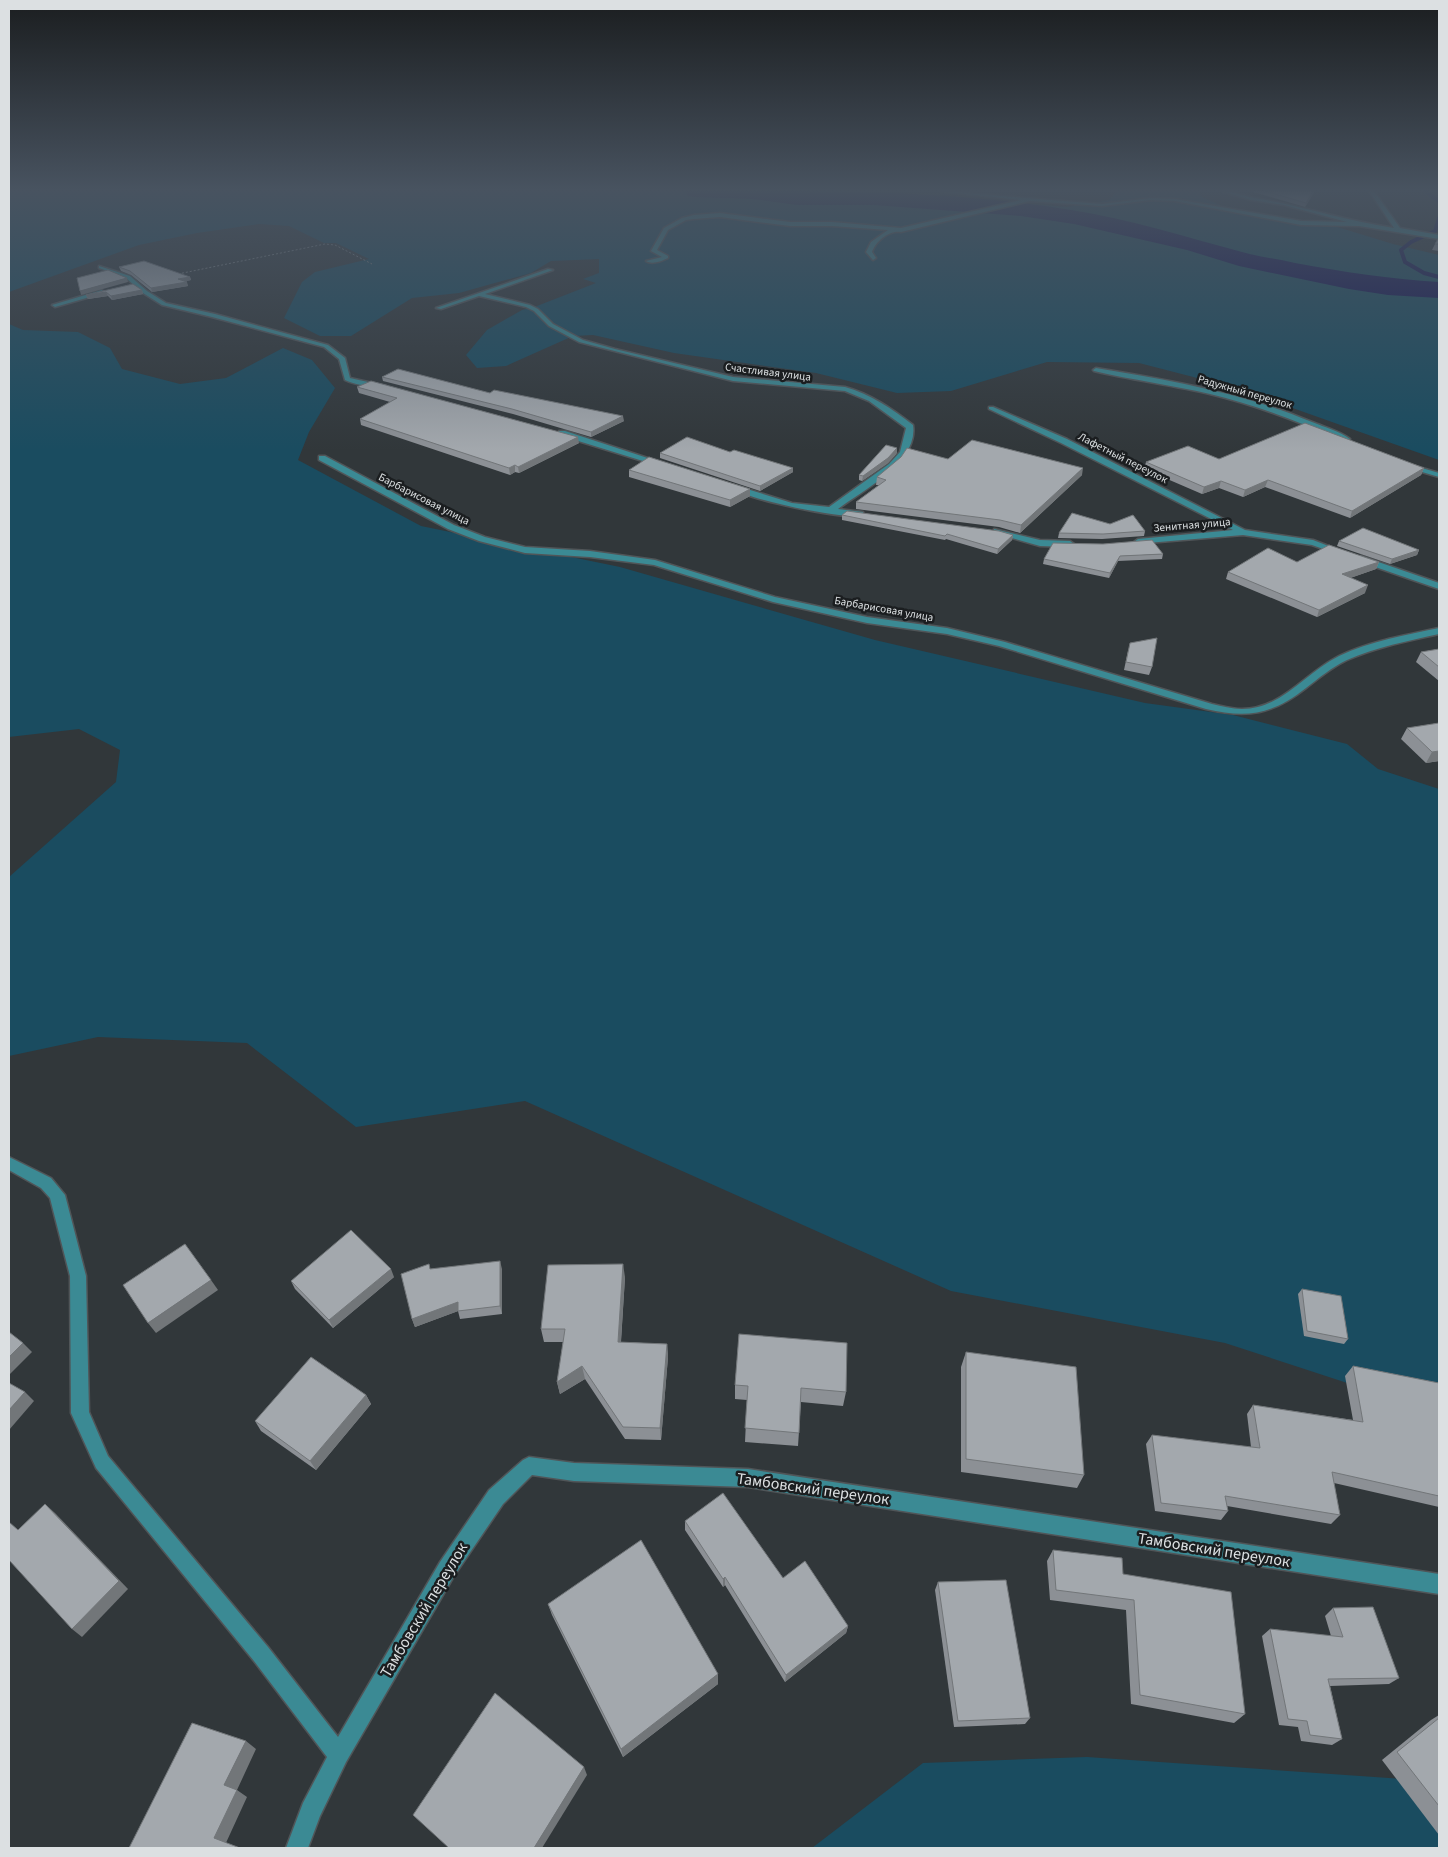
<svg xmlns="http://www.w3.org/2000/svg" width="1448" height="1857" viewBox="0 0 1448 1857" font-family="'Source Sans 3',sans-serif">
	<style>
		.green { fill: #1a4c60 }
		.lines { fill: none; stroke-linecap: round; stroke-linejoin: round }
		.stream { stroke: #121152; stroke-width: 4 }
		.river { fill: #121152; fill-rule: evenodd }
		.minor-casing { stroke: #505558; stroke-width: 3 }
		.path { stroke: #808588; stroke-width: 1; stroke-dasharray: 2 2; stroke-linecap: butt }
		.minor { fill: #3b8a94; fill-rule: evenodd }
		.wall { fill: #8c9095 }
		.shaded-wall { fill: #727679 }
		.building { fill: #a3a8ad; stroke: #727679 }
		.labels { text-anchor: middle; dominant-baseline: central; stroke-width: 5; stroke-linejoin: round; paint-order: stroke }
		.far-street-label { font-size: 11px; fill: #dce0e2; stroke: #1b1e20 }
		.near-street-label { font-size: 16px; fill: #dce0e2; stroke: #1b1e20 }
	</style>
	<rect width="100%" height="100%" fill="#31373a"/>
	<!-- green -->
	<g class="green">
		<path d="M9 191H847L885 196 966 199 1067 207 1109 200 1117 191H1198L1202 197 1224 207 1334 226 1393 244 1439 255V460L1236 388 1139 363 1047 362 951 391 897 393 816 373 674 353 593 335 573 336 506 366 477 368 466 355 487 330 522 310 537 306 596 283 583 279 599 273V259L551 261 531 273 459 293 412 298 351 336H320L284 318 302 282 315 272 369 259 336 243H324L289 226 259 224 197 233 139 245 9 292Z"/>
		<path d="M9 324 23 330 78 332 110 348 122 369 180 384 226 378 283 348 312 360 335 388 309 432 298 460 421 526 620 567 875 640 1145 703 1233 715 1347 744 1378 769 1439 789V1413L1225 1343 951 1291 525 1101 356 1127 247 1043 98 1037 9 1056V877L116 782 120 750 79 729 9 737Z"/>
		<path d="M1087 1757 1432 1781 1439 1784V1848H812L923 1763Z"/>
	</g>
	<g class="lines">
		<!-- stream -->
		<g class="stream">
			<path d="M1425 191 1439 201"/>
			<path d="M1439 218 1435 231 1411 242 1401 250 1405 262 1424 273 1439 277"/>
		</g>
		<!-- river -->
		<path class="river" d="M685 191C814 191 944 189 1071 210 1129 219 1186 237 1242 252 1260 257 1278 259 1295 263 1343 272 1390 279 1439 282V298L1388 295 1349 289 1239 266 1187 250 1074 224 1021 216 874 205H797L753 199 696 197 688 196Z"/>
		<!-- minor casing -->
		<g class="minor-casing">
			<g id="minor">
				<path d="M939 191 1102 204 1151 198 1175 199 1301 221 1347 222 1284 205 1251 200 1221 191C1233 191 1243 196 1255 198 1302 206 1347 221 1394 228L1369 191H1374L1400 228 1439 235V239L1359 226 1301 225 1175 201 1151 200 1102 206 1030 201 901 232C889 230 876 241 872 252L876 258 873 260 866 252 871 242 888 230 832 226H790L720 217 694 219 686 220 668 230 657 250 668 256V258C662 261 652 265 646 261L662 257 651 251 664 228 682 218 694 215 720 213 790 222H832L901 228 1021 200Z"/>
				<path d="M99 266 130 276 147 291 166 303 215 314 328 345 345 358 350 378 386 386C379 390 353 384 345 380L339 359 324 347 212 317 162 305 143 293 126 278 99 268Z"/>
				<path d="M548 269 553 270 485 294 530 305 538 309 553 324 583 340 615 349 733 377 845 387C871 394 892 409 913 425 919 462 863 490 838 509L863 512V516C842 519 747 500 730 487L734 485 792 503 829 507 889 464 900 452 906 428 869 401 845 391 733 381 579 342 549 326 534 311 526 307 479 296 441 309 436 308Z"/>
				<path d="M102 290 104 293 55 307 52 305Z"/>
				<path d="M1096 368C1169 380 1243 393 1312 422 1324 427 1340 431 1350 439L1343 441C1300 422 1256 405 1210 394 1172 385 1132 380 1094 371L1093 370Z"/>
				<path d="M989 407H993L1067 439 1245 530 1313 540 1344 552 1340 555 1312 545 1243 535 1135 544 1134 542 1138 539 1233 530 1061 443 989 409Z"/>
				<path d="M559 431H565L666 464 659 466 559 435Z"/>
				<path d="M319 456H325L454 525 485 537 525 547 590 551 655 560 775 597 867 617 947 628 1005 642 1212 704C1222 706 1232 709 1242 709 1282 709 1306 672 1339 656 1370 641 1406 635 1439 628V634C1408 641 1376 647 1347 660 1332 667 1319 678 1306 688 1273 714 1248 719 1206 709L999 646 947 634 867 623 773 602 654 565 590 557 525 553 479 541 448 529 319 460Z"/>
				<path d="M1405 463 1439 473V477L1405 467Z"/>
				<path d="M994 529 1040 540 1070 541 1074 544 1070 547 1040 546 994 533Z"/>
				<path d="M1361 556 1439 583V589L1358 561V557Z"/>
				<path d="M9 1157 51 1178 65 1195 86 1276 89 1412 108 1456 268 1647 338 1737 440 1562 489 1490 523 1460 529 1457 574 1463 748 1469 1439 1574V1594L748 1487 574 1481 532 1475 503 1504 454 1576 346 1762 320 1816 308 1848H286L303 1803 327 1757 254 1661 96 1468 71 1413 70 1276 50 1198 41 1188 9 1170Z"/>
			</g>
		</g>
		<!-- path -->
		<path class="path" d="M178 274 325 244 335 245 372 264"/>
		<!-- minor -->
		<use href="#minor" class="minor"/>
	</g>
	<!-- wall -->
	<g class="wall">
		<path d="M1250 191H1315L1305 207Z"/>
		<path d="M1439 237V251L1432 250 1435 244Z"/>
		<path d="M119 267 190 277 191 280 186 281 188 286 152 292 131 275 121 271Z"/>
		<path d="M133 284 142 290 143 294 112 300 108 296 88 299 86 295Z"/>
		<path d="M382 377 490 393 624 421 591 437 513 414 383 381Z"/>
		<path d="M357 387 579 443 519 473 515 472 510 475 361 425 360 419 390 402 359 393Z"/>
		<path d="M730 452 793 468V472L760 491 660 458V453Z"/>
		<path d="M897 453 888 463 862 481 859 480V475Z"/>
		<path d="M948 459 1082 475 1020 533 999 527 856 509V502L879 485H876L877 477Z"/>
		<path d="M1219 459 1424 468 1421 475 1350 518 1265 487 1243 497 1219 488 1202 494 1144 469 1146 462Z"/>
		<path d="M629 470 750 489V496L730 507 629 477Z"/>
		<path d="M842 515 1013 535 1012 540 997 554 946 539 945 540 842 520Z"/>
		<path d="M1110 524 1145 531 1144 536 1102 539 1058 538 1059 533Z"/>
		<path d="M1339 541 1419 550 1417 555 1390 564 1337 546Z"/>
		<path d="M1163 554 1162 559 1118 561 1109 578 1043 564 1044 559Z"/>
		<path d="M1297 562H1379L1376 569 1350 578 1365 593 1317 617 1226 579 1228 572Z"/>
		<path d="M1439 649V681L1416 662 1421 652Z"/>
		<path d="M1128 651 1152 667 1149 675 1124 670Z"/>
		<path d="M1439 723V761L1426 763 1401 739 1407 728Z"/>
		<path d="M431 1269H502V1314L460 1319 458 1311 415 1327 412 1319Z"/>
		<path d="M394 1277 333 1328 295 1289 291 1281Z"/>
		<path d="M625 1277 621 1342 667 1344 668 1357 661 1440 625 1439 585 1379 560 1394 557 1382 563 1342H544L541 1329Z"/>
		<path d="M1302 1289 1348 1339 1344 1344 1304 1336 1298 1294Z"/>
		<path d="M739 1334 846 1392 843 1406 801 1402 798 1446 745 1442 747 1400 735 1399V1385Z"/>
		<path d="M966 1352 1084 1475 1077 1488 961 1472V1367Z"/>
		<path d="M1353 1366 1439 1383V1507L1334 1483 1340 1515 1331 1524 1227 1506 1228 1511 1221 1520 1155 1511 1146 1444 1152 1435 1251 1447 1247 1414 1253 1405 1353 1420 1345 1376Z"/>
		<path d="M366 1395 371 1404 316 1470 261 1431 255 1421Z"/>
		<path d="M685 1521 783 1578 848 1626 846 1633 785 1682 725 1585 723 1587 685 1530Z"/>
		<path d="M1053 1550 1123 1574 1245 1714 1234 1723 1131 1704 1126 1610 1050 1600 1047 1561Z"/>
		<path d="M938 1582 1030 1718 1025 1724 954 1727 935 1590Z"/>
		<path d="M548 1604 718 1684 623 1757 552 1615Z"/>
		<path d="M1333 1608 1399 1678 1389 1684 1330 1686 1342 1739 1332 1745 1301 1741 1298 1727 1279 1725 1262 1636 1270 1629 1331 1636 1325 1616Z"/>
		<path d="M1439 1715V1835L1382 1760 1431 1720Z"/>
	</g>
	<!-- shaded-wall -->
	<g class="shaded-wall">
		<path d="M1313 191H1315L1305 207 1306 203Z"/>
		<path d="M190 277 191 280 179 283 178 279Z"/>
		<path d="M127 278 128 282 81 295 80 291Z"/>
		<path d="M187 282 188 286 152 292 151 288Z"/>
		<path d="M142 290 143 294 112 300 111 296Z"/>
		<path d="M106 292 108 296 88 299 86 295Z"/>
		<path d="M623 416 624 421 591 437V432Z"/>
		<path d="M578 437 579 443 519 473 518 467Z"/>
		<path d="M897 448V453L888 463 862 481 863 476Z"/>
		<path d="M515 465V472L510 475 509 468Z"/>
		<path d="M793 468V472L760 491V486Z"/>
		<path d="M1083 468 1082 475 1020 533 1021 525Z"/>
		<path d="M1424 468 1421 475 1350 518 1352 511Z"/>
		<path d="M1268 480 1265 487 1243 497 1245 490Z"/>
		<path d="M1221 481 1219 488 1202 494 1204 487Z"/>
		<path d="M750 489V496L730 507V500Z"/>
		<path d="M1013 535 1012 540 997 554 998 549Z"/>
		<path d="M1419 550 1417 555 1390 564 1392 559Z"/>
		<path d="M1120 556 1118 561 1109 578 1110 573Z"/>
		<path d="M1379 562 1376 569 1339 582 1342 574Z"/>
		<path d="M1368 585 1365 593 1317 617 1319 610Z"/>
		<path d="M1439 751V761L1426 763 1432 752Z"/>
		<path d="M500 1261 502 1269V1314L500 1306Z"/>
		<path d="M623 1264 625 1277 620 1355 618 1342Z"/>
		<path d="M391 1269 394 1277 333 1328 329 1320Z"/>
		<path d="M211 1280 218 1290 156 1333 148 1323Z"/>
		<path d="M458 1302 461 1310 415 1327 412 1319Z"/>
		<path d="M23 1343 32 1352 9 1375V1357Z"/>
		<path d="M667 1344 668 1357 661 1440 660 1428Z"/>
		<path d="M582 1366 585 1379 560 1394 557 1382Z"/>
		<path d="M25 1392 34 1401 9 1430V1410Z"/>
		<path d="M366 1395 371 1404 316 1470 310 1461Z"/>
		<path d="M45 1504 55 1513 128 1589 82 1637 72 1629Z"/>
		<path d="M725 1577V1585L723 1587V1579Z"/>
		<path d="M848 1626 846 1633 785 1682 786 1675Z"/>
		<path d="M718 1674V1684L623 1757 621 1749Z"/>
		<path d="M246 1741 256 1749 237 1790 247 1797 225 1845 214 1838 224 1785Z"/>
		<path d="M584 1767 587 1775 542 1848H534Z"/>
	</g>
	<!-- building -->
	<g class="building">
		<path d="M1265 191H1313L1306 203Z"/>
		<path d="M1439 237V244H1435Z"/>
		<path d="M144 261 190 277 178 279 187 282 151 288 130 271 119 267Z"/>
		<path d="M108 270 127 278 80 291 77 278Z"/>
		<path d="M133 284 142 290 111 296 106 292 86 295Z"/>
		<path d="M398 369 490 393 494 390 623 416 591 432 512 409 382 377Z"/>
		<path d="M371 381 578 437 518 467 515 465 509 468 360 419 397 398 357 387Z"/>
		<path d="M1305 423 1424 468 1352 511 1268 480 1245 490 1221 481 1204 487 1146 462 1188 446 1219 459Z"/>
		<path d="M687 437 730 452 734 450 793 468 760 486 660 453Z"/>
		<path d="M972 440 1083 468 1021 525 1000 520 856 502 886 480 877 477 901 457 907 448 948 459Z"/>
		<path d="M886 445 897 448 888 458 863 476 859 475Z"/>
		<path d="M649 457 750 489 730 500 629 470Z"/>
		<path d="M847 511 999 531 1013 535 998 549 947 534 945 536 842 515Z"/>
		<path d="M1072 513 1110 524 1133 515 1145 531 1103 534 1059 533Z"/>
		<path d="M1363 528 1419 550 1392 559 1339 541Z"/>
		<path d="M1152 540 1163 554 1120 556 1110 573 1044 559 1053 543 1103 544Z"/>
		<path d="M1329 545 1379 562 1342 574 1368 585 1319 610 1228 572 1268 548 1297 562Z"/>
		<path d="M1157 638 1152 667 1126 662 1130 643Z"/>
		<path d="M1439 649V667L1421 652Z"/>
		<path d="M1439 723V751L1432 752 1407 728Z"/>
		<path d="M351 1230 391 1269 329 1320 291 1281Z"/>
		<path d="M185 1244 211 1280 148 1323 123 1285Z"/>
		<path d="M500 1261V1306L458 1311V1302L412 1319 401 1274 429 1264 430 1269Z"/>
		<path d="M623 1264 618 1342 667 1344 660 1428 623 1427 582 1366 557 1382 565 1329H541L548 1265Z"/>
		<path d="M1302 1289 1341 1296 1348 1339 1307 1331Z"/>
		<path d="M9 1332 23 1343 9 1357Z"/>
		<path d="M739 1334 847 1343 846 1392 801 1388 799 1433 745 1428 748 1386 735 1385Z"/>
		<path d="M966 1352 1076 1367 1084 1475 966 1459Z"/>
		<path d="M311 1357 366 1395 310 1461 255 1421Z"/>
		<path d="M1353 1366 1439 1383V1496L1332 1472 1340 1515 1225 1496 1228 1511 1161 1503 1152 1435 1260 1448 1253 1405 1363 1422Z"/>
		<path d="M9 1383 25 1392 9 1410Z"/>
		<path d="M723 1493 783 1578 805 1561 848 1626 786 1675 725 1577 723 1579 685 1521Z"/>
		<path d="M45 1504 119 1581 72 1629 9 1560V1522L18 1530Z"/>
		<path d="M641 1540 718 1674 621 1749 548 1604Z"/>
		<path d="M1053 1550 1122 1558 1123 1574 1231 1592 1245 1714 1140 1695 1134 1600 1056 1590Z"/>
		<path d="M1006 1580 1030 1718 958 1721 938 1582Z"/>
		<path d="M1373 1607 1399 1678 1328 1679 1342 1739 1310 1735 1307 1721 1288 1719 1270 1629 1343 1637 1333 1608Z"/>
		<path d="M495 1693 584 1767 534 1848H449L413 1815Z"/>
		<path d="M1439 1718V1806L1397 1752Z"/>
		<path d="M192 1723 246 1741 224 1785 237 1790 214 1838 240 1848H129Z"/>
	</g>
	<!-- sky -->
	<linearGradient id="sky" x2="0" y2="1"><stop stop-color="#1b1e20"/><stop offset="0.42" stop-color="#485360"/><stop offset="1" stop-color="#485360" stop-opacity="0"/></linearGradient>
	<rect width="1448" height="451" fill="url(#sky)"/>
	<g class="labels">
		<!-- far-street labels -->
		<g class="far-street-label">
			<text transform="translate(768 372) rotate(7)">Счастливая улица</text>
			<text transform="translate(1245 392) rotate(16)">Радужный переулок</text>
			<text transform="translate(1123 458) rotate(27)">Лафетный переулок</text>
			<text transform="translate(424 499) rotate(27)">Барбарисовая улица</text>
			<text transform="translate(1192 525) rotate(-5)">Зенитная улица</text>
			<text transform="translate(884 609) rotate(10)">Барбарисовая улица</text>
		</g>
		<!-- near-street labels -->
		<g class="near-street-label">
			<text transform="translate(813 1489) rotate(8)">Тамбовский переулок</text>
			<text transform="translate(1214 1550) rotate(9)">Тамбовский переулок</text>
			<text transform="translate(424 1610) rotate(-59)">Тамбовский переулок</text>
		</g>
	</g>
	<!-- border -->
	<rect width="1448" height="1857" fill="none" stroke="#dce0e2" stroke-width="20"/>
</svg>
